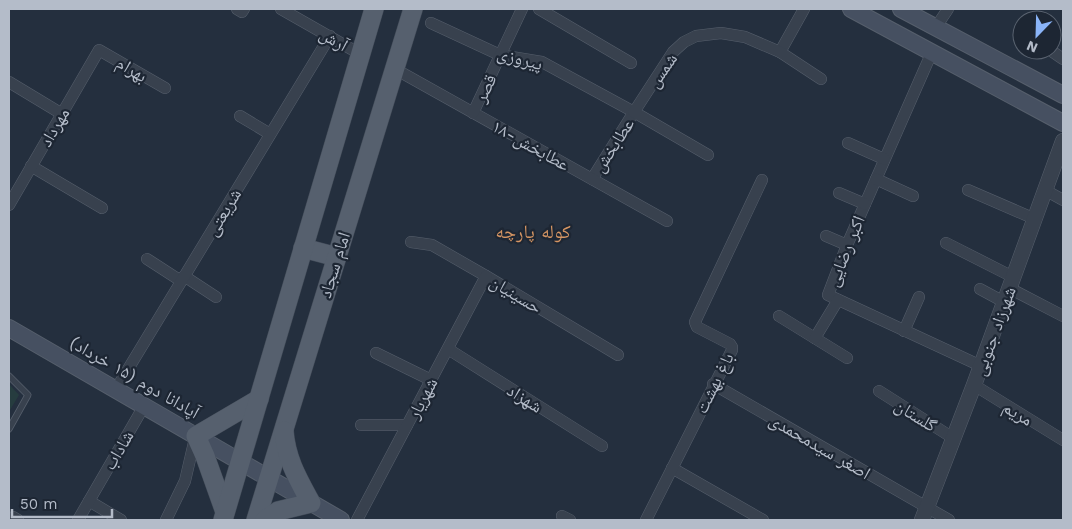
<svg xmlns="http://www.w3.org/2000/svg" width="1072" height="529" viewBox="0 0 1072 529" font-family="'Work Sans','Noto Naskh Arabic',sans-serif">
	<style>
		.green { fill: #263c3f }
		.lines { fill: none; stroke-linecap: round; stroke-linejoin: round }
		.service-casing { stroke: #565f6c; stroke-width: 7 }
		.minor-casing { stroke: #565f6c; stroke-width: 12 }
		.tertiary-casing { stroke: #565f6c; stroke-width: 16 }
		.secondary-casing { stroke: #565f6c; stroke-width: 18 }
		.primary-casing { stroke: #414a57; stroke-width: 20 }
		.service { stroke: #38414e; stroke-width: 5.5 }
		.minor { stroke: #38414e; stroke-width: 11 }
		.tertiary { stroke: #38414e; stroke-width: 15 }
		.secondary { stroke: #465061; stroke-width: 16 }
		.primary { stroke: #56606e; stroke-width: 19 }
		.labels { text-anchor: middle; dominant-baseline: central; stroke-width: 4.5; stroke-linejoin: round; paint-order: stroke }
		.street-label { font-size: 18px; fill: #b4bcc9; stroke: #1d2633 }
		.neighbourhood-label { font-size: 19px; fill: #d59563; stroke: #1d2633 }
	</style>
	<rect width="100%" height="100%" fill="#242f3e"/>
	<!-- green -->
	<path class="green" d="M9 384 19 395 10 410 9 409Z"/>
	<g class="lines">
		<!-- service casing -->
		<g class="service-casing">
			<path id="service" d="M9 376 28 395 9 429"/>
		</g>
		<!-- minor casing -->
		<g class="minor-casing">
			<g id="minor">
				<path d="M237 9 242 12 244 9"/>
				<path d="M281 9 360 54"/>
				<path d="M539 9 631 63"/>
				<path d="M431 23 500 55 542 62 634 112 592 179"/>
				<path d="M936 27 948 9"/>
				<path d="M1050 50 1063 59"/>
				<path d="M780 52 804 9"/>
				<path d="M932 52 847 245 828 295 981 366"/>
				<path d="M395 69 667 221"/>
				<path d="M9 82 62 114"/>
				<path d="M473 113 522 9"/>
				<path d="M240 116 270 134"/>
				<path d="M848 143 884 159"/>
				<path d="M708 155 634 112 673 52 684 42 696 36 721 33 745 37 780 52 821 79"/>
				<path d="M31 166 102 208"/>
				<path d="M876 179 913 196"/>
				<path d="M968 190 1035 219"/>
				<path d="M1045 190 1063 200"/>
				<path d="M839 193 865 204"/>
				<path d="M9 205 99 50 165 88"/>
				<path d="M826 236 847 245"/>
				<path d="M411 242 432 245 486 276 618 355"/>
				<path d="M946 243 1013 277"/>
				<path d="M147 259 181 281"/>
				<path d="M184 276 216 297"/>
				<path d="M1009 288 1063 316"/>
				<path d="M980 289 1004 302"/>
				<path d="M779 316 847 358"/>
				<path d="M904 331 919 297"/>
				<path d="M815 338 838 300"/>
				<path d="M448 349 602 446"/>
				<path d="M376 353 431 380"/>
				<path d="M713 384 949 520"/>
				<path d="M974 385 1063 440"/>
				<path d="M116 389 330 36"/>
				<path d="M879 391 953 438"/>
				<path d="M361 425H407"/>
				<path d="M672 468 763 520"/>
				<path d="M89 501 121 520"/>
				<path d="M562 516 570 520"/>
				<path d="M13 517 18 520"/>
				<path d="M78 520 144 406"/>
				<path d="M166 520 185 481 195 438"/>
				<path d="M357 520 486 276"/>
				<path d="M646 520 732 350V347L730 344 697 327 695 322 762 180"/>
			</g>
		</g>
		<!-- tertiary casing -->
		<g class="tertiary-casing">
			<path id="tertiary" d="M922 520 974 385 1063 141"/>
		</g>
		<!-- secondary casing -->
		<g class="secondary-casing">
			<g id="secondary">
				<path d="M851 9 1063 123"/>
				<path d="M901 9 1063 95"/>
				<path d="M9 328 341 520"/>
			</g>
		</g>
		<!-- primary casing -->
		<g class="primary-casing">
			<g id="primary">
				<path d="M303 248 337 257"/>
				<path d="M225 512 205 456 196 436 259 399"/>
				<path d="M223 520 374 9"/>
				<path d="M256 520 413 9"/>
				<path d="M265 520 278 511 311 503C298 479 286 459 284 431"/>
			</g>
		</g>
		<!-- service -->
		<use href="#service" class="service"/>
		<!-- minor -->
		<use href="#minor" class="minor"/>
		<!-- tertiary -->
		<use href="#tertiary" class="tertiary"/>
		<!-- secondary -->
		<use href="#secondary" class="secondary"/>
		<!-- primary -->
		<use href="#primary" class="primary"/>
	</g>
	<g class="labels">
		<!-- street labels -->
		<g class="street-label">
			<text transform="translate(334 39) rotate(30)">آرش</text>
			<text transform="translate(520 58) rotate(15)">پیروزی</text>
			<text transform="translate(132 69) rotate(31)">بهرام</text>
			<text transform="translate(662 70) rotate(-55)">شمس</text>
			<text transform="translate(485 88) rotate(-64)">قصر</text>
			<text transform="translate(54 127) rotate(-60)">مهرداد</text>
			<text transform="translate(531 145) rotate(29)">۱۸-عطابخش</text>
			<text transform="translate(613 145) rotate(-57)">عطابخش</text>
			<text transform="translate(223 212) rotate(-59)">شریعتی</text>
			<text transform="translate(845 251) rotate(-68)">اکبر رضایی</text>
			<text transform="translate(334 265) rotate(-73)">امام سجاد</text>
			<text transform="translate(516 294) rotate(31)">حسینیان</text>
			<text transform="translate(994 331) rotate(-70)">شهرزاد جنوبی</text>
			<text transform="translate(135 377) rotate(30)">آپادانا دوم (۱۵ خرداد)</text>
			<text transform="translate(714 383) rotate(-64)">باغ بهشت</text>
			<text transform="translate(422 398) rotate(-62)">شهریار</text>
			<text transform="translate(525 398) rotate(32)">شهزاد</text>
			<text transform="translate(1018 413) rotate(31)">مریم</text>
			<text transform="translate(916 415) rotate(32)">گلستان</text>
			<text transform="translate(820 446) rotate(30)">اصغر سیدمحمدی</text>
			<text transform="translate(118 450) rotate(-60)">شاداب</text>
		</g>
		<!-- neighbourhood labels -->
		<g class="neighbourhood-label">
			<text x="533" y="231">کوله پارچه</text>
		</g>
	</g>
	<!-- border -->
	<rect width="1072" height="529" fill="none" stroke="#b4bcc9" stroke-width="20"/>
	<!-- north arrow -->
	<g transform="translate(1037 35) rotate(203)"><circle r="24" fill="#1d2633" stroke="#59626f"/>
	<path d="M0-4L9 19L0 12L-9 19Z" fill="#8ab4f8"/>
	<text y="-8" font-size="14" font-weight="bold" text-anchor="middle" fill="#b4bcc9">N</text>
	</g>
	<!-- scale -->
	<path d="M12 509v8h100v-8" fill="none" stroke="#b4bcc9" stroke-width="2.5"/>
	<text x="20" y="509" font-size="15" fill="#b4bcc9" stroke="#1d2633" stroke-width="4" paint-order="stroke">50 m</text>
</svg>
